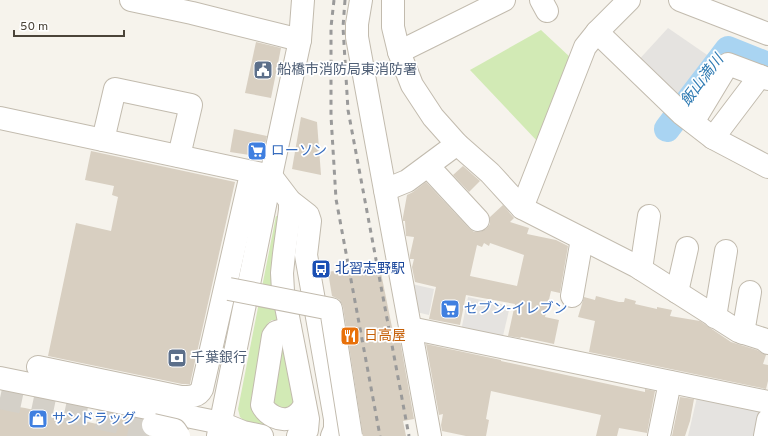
<svg xmlns="http://www.w3.org/2000/svg" width="768" height="436" viewBox="0 0 768 436" font-family="Overpass,'Noto Sans JP',sans-serif">
	<style>
		.green { fill: #d2eab5 }
		.parking { fill: #e5e3e0 }
		.lines { fill: none; stroke-linecap: round; stroke-linejoin: round }
		.river { stroke: #a9d4f2; stroke-width: 26 }
		.building { fill: #d8cfc1; fill-rule: evenodd }
		.minor-tunnel { stroke: #d4d0c8; stroke-width: 22; stroke-dasharray: 22 11; stroke-linecap: butt }
		.minor-casing { stroke: #c2bbae; stroke-width: 24 }
		.minor { stroke: #fff; stroke-width: 22 }
		.rail { stroke: #9a9a9a; stroke-width: 3; stroke-dasharray: 5 5; stroke-linecap: butt }
		.minor-bridge-casing { stroke: #c2bbae; stroke-width: 24; stroke-linecap: butt }
		.minor-bridge { stroke: #fff; stroke-width: 22 }
		.labels { text-anchor: middle; dominant-baseline: central; stroke-width: 3.5; stroke-linejoin: round; paint-order: stroke }
		.service-label { font-size: 14px; fill: #4e5e75; stroke: #fff; text-anchor: start }
		.shop-label { font-size: 14px; fill: #366cbe; stroke: #fff; text-anchor: start }
		.transit-label { font-size: 14px; fill: #164399; stroke: #fff; text-anchor: start }
		.food-label { font-size: 14px; fill: #c56008; stroke: #fff; text-anchor: start }
		.water-label { font-size: 15px; font-style: italic; fill: #2e7ab2; stroke: #fff }
	</style>
	<rect width="100%" height="100%" fill="#f6f3ec"/>
	<!-- green -->
	<g class="green">
		<path d="M541 30 571 58 538 142 470 70Z"/>
		<path d="M276 216 282 218 279 321 272 320 268 323 251 399 252 404 282 430 247 423 240 417 238 409Z"/>
		<path d="M283 344 298 401 283 413 271 401Z"/>
	</g>
	<!-- parking -->
	<g class="parking">
		<path d="M668 28 713 59 677 103 635 64Z"/>
		<path d="M407 283 434 289 429 315 412 311Z"/>
		<path d="M468 297 510 306 502 340 461 331Z"/>
		<path d="M698 393 762 405 761 436H688Z"/>
	</g>
	<g class="lines">
		<!-- river -->
		<path class="river" d="M667 129 728 49 768 65"/>
	</g>
	<!-- building -->
	<g class="building">
		<path d="M256 42 281 48 271 98 245 93Z"/>
		<path d="M301 117 317 122 321 175 292 169Z"/>
		<path d="M234 129 267 136 262 157 230 152Z"/>
		<path d="M91 151 235 182 190 384H182L48 356 76 223 111 231 118 197 112 195 114 186 85 180Z"/>
		<path d="M463 166 480 181 469 192 453 175Z"/>
		<path d="M426 182 469 228 474 232H480L486 229 490 224V217L503 205 514 218 510 222 529 228 527 234 556 240 568 246 560 293 551 291 545 317 559 320 554 344 521 337 520 338 508 336 515 304 466 295 460 325 429 319 436 287 415 282 412 267 414 259H410V255L414 237 406 236 405 221H403V217L407 195 413 192ZM484 243 489 246 490 243 524 255 517 286 470 276 477 245 482 247Z"/>
		<path d="M379 263 395 342 398 329 414 419 403 421 406 436H363L343 307 340 300 332 296 328 272Z"/>
		<path d="M596 296 619 302H624L625 298 636 301 635 304 657 309V307L672 310 670 316 700 321 731 342 757 350 766 355 763 364 768 365V381L766 389 589 352 595 321 578 317 584 297 595 300Z"/>
		<path d="M426 344 501 360V361L645 392V389L655 391 647 433 619 428 617 436H596L601 415 491 391 486 419 489 420 486 436H466L442 431 441 425 443 414 439 415Z"/>
		<path d="M680 397 694 399 690 421 685 436H672Z"/>
		<path d="M0 404 25 408 115 428 117 415 142 420 141 429 144 434 148 436H0Z"/>
	</g>
	<g class="lines">
		<!-- minor-tunnel -->
		<path class="minor-tunnel" d="M0 398 172 434"/>
		<!-- minor casing -->
		<g class="minor-casing">
			<g id="minor">
				<path d="M131 0 192 13 300 40"/>
				<path d="M361 0 357 24V37L430 436"/>
				<path d="M393 0V27L399 52 412 85 433 117 457 144 490 173 522 208 636 266 738 331 763 339 768 343"/>
				<path d="M541 0 547 11"/>
				<path d="M680 0 768 34"/>
				<path d="M597 32 682 114 713 138 768 167"/>
				<path d="M399 52 504 0"/>
				<path d="M0 118 271 176 290 201 308 215 310 221 306 255 335 419V429L332 436"/>
				<path d="M693 122 728 64 760 76"/>
				<path d="M713 138 760 76 768 79"/>
				<path d="M103 140 115 89 191 105 179 156"/>
				<path d="M428 166 478 220"/>
				<path d="M385 190 407 181 457 144"/>
				<path d="M290 201V210L284 254 282 273 283 291 308 419 307 430 298 436"/>
				<path d="M522 208 585 47 597 32 629 0"/>
				<path d="M641 269 649 216"/>
				<path d="M677 292 687 248"/>
				<path d="M572 296 582 239"/>
				<path d="M715 317 726 251"/>
				<path d="M290 328 276 332 273 336 262 405C267 415 280 422 291 418 298 416 302 410 305 405"/>
				<path d="M410 328 768 402"/>
				<path d="M743 333 750 292"/>
				<path d="M38 367 181 397C190 397 198 397 202 389L249 183"/>
				<path d="M0 378 221 423 243 432 262 436"/>
				<path d="M218 436 273 166 300 40 303 0"/>
				<path d="M659 436 670 382"/>
				<path d="M765 436 768 420"/>
			</g>
		</g>
		<!-- minor -->
		<use href="#minor" class="minor"/>
		<!-- rail -->
		<g class="rail">
			<path d="M334 0 331 27V116L336 199 380 436"/>
			<path d="M345 0 343 27 348 110 409 436"/>
		</g>
		<!-- minor-bridge casing -->
		<g class="minor-bridge-casing">
			<g id="minor-bridge">
				<path d="M229 289 331 309 351 436"/>
				<path d="M153 425 175 430 179 436"/>
			</g>
		</g>
		<!-- minor-bridge -->
		<use href="#minor-bridge" class="minor-bridge"/>
	</g>
	<!-- icons -->
	<defs>
		<g id="civic-square" transform="scale(1)"><rect x="-9" y="-9" width="18" height="18" rx="4" fill="#5c6f8a" stroke="#fff"/><path d="M-.6-6.5H3V-4.5H.6V-3L4-1V1h2V6H-6V1h2V-1L-.6-3ZM-1.2 2.5V6h2.4V2.5Z" fill="#fff"/></g>
		<g id="supermarket-square" transform="scale(1)"><rect x="-9" y="-9" width="18" height="18" rx="4" fill="#3f7fe0" stroke="#fff"/><path d="M-6-5.5h2.5l.6 2H6L4.5 2H-2.5L-4.4-4H-6ZM-1.5 3.2a1.3 1.3 0 1 0 .1 0ZM3 3.2a1.3 1.3 0 1 0 .1 0Z" fill="#fff"/></g>
		<g id="bus-square" transform="scale(1)"><rect x="-9" y="-9" width="18" height="18" rx="4" fill="#1a4fb4" stroke="#fff"/><path d="M-5-6H5V4H4V6H2V4H-2V6H-4V4H-5ZM-3.5-4V0h7V-4ZM-3.5 1.2v1.5H-2V1.2ZM2 1.2v1.5H3.5V1.2Z" fill="#fff"/></g>
		<g id="restaurant-square" transform="scale(1)"><rect x="-9" y="-9" width="18" height="18" rx="4" fill="#e8710a" stroke="#fff"/><path d="M-5-6h1v4h1v-4h1v4h1v-4h1v5L-1.5 .5V6h-2V.5L-5-1ZM5-6V6H3V1.5H1.5Q1.5-4 5-6Z" fill="#fff"/></g>
		<g id="bank-square" transform="scale(1)"><rect x="-9" y="-9" width="18" height="18" rx="4" fill="#5c6f8a" stroke="#fff"/><path d="M-6-4H6V4H-6ZM0-2.3a2.3 2.3 0 1 0 0 4.6a2.3 2.3 0 1 0 0-4.6Z" fill="#fff"/></g>
		<g id="shop-square" transform="scale(1)"><rect x="-9" y="-9" width="18" height="18" rx="4" fill="#3f7fe0" stroke="#fff"/><path d="M-5-2.5h2.3a2.7 3.5 0 0 1 5.4 0H5L5.5 6h-11ZM-1.5-2.5h3a1.5 2.3 0 0 0-3 0Z" fill="#fff"/></g>
	</defs>
	<g fill-rule="evenodd">
		<use href="#civic-square" x="263" y="70"/>
		<use href="#supermarket-square" x="257" y="151"/>
		<use href="#bus-square" x="321" y="269"/>
		<use href="#supermarket-square" x="450" y="309"/>
		<use href="#restaurant-square" x="350" y="336"/>
		<use href="#bank-square" x="177" y="358"/>
		<use href="#shop-square" x="38" y="419"/>
	</g>
	<g class="labels">
		<!-- service labels -->
		<g class="service-label">
			<text x="277" y="70">船橋市消防局東消防署</text>
			<text x="191" y="358">千葉銀行</text>
		</g>
		<!-- shop labels -->
		<g class="shop-label">
			<text x="271" y="151">ローソン</text>
			<text x="464" y="309">セブン-イレブン</text>
			<text x="52" y="419">サンドラッグ</text>
		</g>
		<!-- transit labels -->
		<g class="transit-label">
			<text x="335" y="269">北習志野駅</text>
		</g>
		<!-- food labels -->
		<g class="food-label">
			<text x="364" y="336">日高屋</text>
		</g>
		<!-- water labels -->
		<g class="water-label">
			<text transform="translate(703 81) rotate(-53)">飯山満川</text>
		</g>
	</g>
	<!-- scale -->
	<path d="M14 30v6h110v-6" fill="none" stroke="#4b4439" stroke-width="2"/>
	<text x="20" y="30" font-size="12" fill="#4b4439" stroke="#ffffff" stroke-width="3" paint-order="stroke">50 m</text>
</svg>
